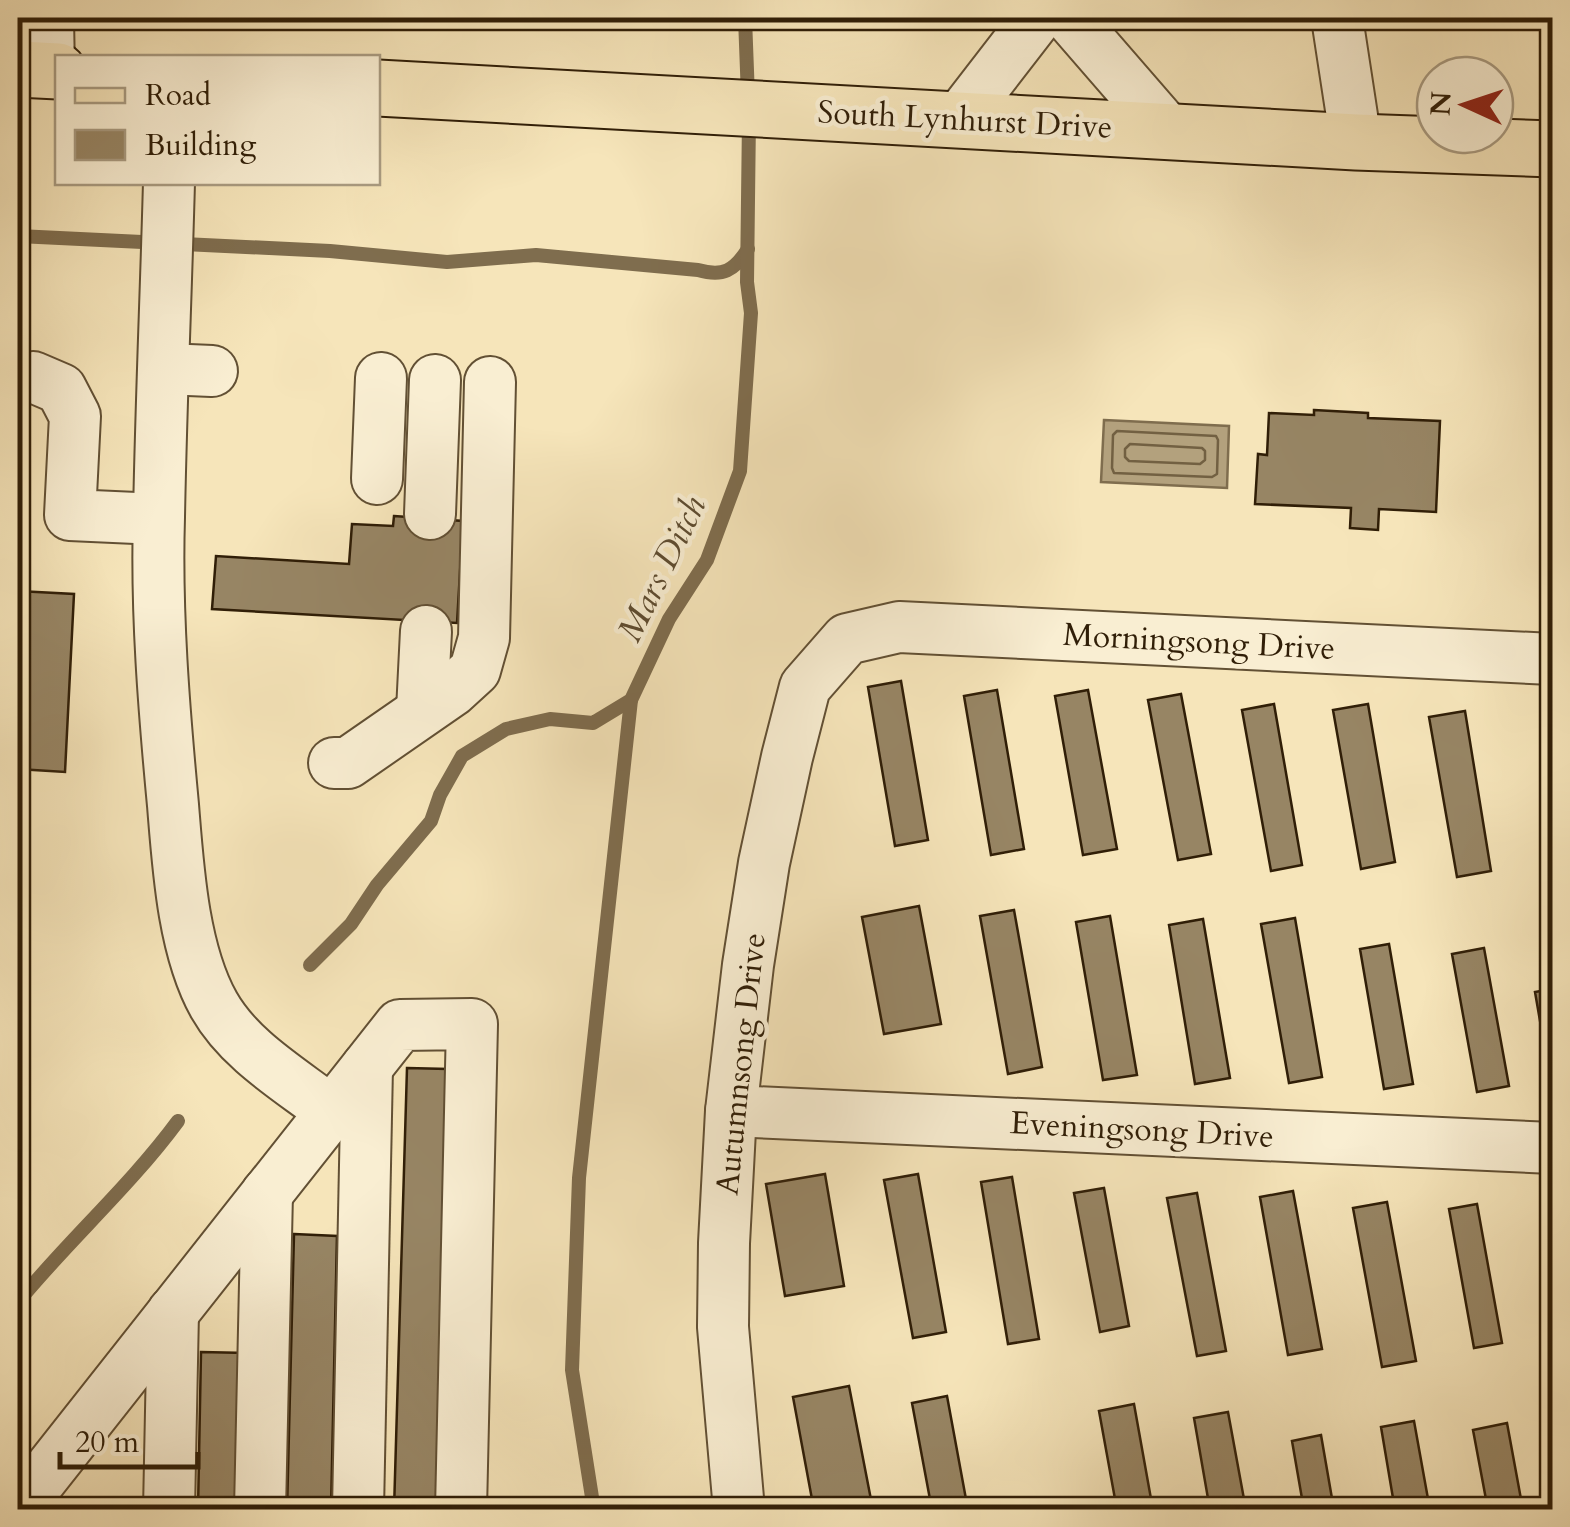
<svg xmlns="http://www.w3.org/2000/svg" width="1570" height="1527" viewBox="0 0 1570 1527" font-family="Cardo,serif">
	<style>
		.water { fill: #b3a17d; stroke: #7f6d4e; stroke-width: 2.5 }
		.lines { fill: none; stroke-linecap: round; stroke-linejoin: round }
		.shore { stroke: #726042; stroke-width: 2.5 }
		.stream { stroke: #7f6d4e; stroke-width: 14 }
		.building { fill: #978564; stroke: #301e07; stroke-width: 2.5 }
		.minor-casing { stroke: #625034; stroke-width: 54 }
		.major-casing { stroke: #301e07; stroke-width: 59 }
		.minor { stroke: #f9eed2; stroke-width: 50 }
		.major { stroke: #f6e5ba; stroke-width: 55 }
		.labels { text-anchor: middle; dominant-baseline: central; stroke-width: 9; stroke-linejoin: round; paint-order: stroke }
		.street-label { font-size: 32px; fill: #301e07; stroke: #f9eed2 }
		.water-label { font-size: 35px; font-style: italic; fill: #5e4c30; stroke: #f9eed2 }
	</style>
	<rect width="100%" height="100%" fill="#f6e5ba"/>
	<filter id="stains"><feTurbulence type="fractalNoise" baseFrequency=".002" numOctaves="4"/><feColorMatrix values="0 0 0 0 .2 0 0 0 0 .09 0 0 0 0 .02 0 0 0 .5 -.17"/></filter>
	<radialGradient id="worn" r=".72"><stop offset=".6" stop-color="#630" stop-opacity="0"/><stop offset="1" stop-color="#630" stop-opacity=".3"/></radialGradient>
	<!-- water -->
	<path class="water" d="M1104 420 1229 426 1227 488 1101 482Z"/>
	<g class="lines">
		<!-- shore -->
		<g class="shore">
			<path d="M1117 431 1216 436 1218 440 1217 474 1212 477 1114 473 1112 468 1113 435Z"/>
			<path d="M1130 444 1202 448 1205 451V460L1200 464 1129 461 1125 457V449Z"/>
		</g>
		<!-- stream -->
		<g class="stream">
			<path d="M745 18 748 97"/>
			<path d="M18 236 330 251 447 262 536 255 698 270C723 277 734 271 748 249"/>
			<path d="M310 965 351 924 377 885 431 821 440 795 462 756 506 729 550 719 593 723 631 700 669 619 707 560 740 471 751 313 747 282 749 118"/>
			<path d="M18 1302C69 1240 130 1186 178 1121"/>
			<path d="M594 1510 572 1370 579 1178 631 700"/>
		</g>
	</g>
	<!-- building -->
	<g class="building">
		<path d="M1314 410 1368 413V418L1440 421 1436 512 1379 509 1378 530 1350 528 1351 508 1255 504 1258 454 1267 455 1269 413 1314 415Z"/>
		<path d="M394 516 463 521 457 623 212 609 216 556 349 564 352 524 393 526Z"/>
		<path d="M18 591 74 594 65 772 18 769Z"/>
		<path d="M901 681 928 840 895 846 868 687Z"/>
		<path d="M997 690 1024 849 991 855 964 696Z"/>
		<path d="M1088 690 1117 849 1083 855 1055 696Z"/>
		<path d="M1181 694 1211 854 1178 860 1148 700Z"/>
		<path d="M1274 704 1302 865 1271 871 1242 710Z"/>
		<path d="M1368 704 1395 862 1361 869 1333 710Z"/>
		<path d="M1465 711 1491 871 1457 877 1429 717Z"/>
		<path d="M919 906 941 1024 884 1034 862 917Z"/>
		<path d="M1014 910 1042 1067 1008 1074 980 916Z"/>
		<path d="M1110 916 1137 1075 1103 1080 1076 922Z"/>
		<path d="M1295 918 1322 1077 1289 1083 1261 924Z"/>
		<path d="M1203 919 1230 1078 1195 1084 1169 925Z"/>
		<path d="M1389 944 1413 1084 1384 1089 1360 949Z"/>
		<path d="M1484 948 1509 1086 1477 1092 1452 954Z"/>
		<path d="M1552 989V1067H1548L1535 992Z"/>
		<path d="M407 1068 448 1069 437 1510H394Z"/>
		<path d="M825 1174 844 1286 785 1296 766 1184Z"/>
		<path d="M918 1174 946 1332 913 1338 884 1180Z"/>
		<path d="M1012 1177 1039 1339 1008 1344 981 1182Z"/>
		<path d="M1104 1188 1129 1326 1100 1332 1074 1193Z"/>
		<path d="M1293 1191 1322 1349 1288 1355 1260 1197Z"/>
		<path d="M1197 1193 1226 1351 1197 1356 1167 1198Z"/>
		<path d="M1387 1202 1416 1361 1382 1367 1353 1208Z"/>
		<path d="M1477 1204 1502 1343 1474 1348 1449 1209Z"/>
		<path d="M1552 1213V1276L1541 1215Z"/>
		<path d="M294 1234 337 1236 331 1510H287Z"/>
		<path d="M201 1352 247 1353 243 1510H198Z"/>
		<path d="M849 1386 873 1510H814L793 1397Z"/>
		<path d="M947 1396 968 1510H932L912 1403Z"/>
		<path d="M1134 1404 1153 1510H1117L1099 1411Z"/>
		<path d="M1228 1412 1246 1510H1210L1194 1418Z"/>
		<path d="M1414 1421 1430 1510H1395L1381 1427Z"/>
		<path d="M1507 1423 1523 1510H1488L1473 1430Z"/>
		<path d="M1321 1435 1334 1510H1304L1292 1441Z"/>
		<path d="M67 1504 151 1506V1510H66Z"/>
	</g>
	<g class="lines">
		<!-- minor casing -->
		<g class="minor-casing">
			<g id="minor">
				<path d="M48 18 49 71"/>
				<path d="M1070 18 1168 131"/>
				<path d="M1337 18 1356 142"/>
				<path d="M959 119 1037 18"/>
				<path d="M169 182C166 294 161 405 159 517 156 612 164 710 173 805 178 867 183 950 214 1005 240 1051 291 1080 332 1112"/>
				<path d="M165 369 212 371"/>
				<path d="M33 377 61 389 75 416 70 515 158 519"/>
				<path d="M377 479 381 378"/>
				<path d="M430 514 435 380"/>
				<path d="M422 711 426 631"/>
				<path d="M334 763H348L452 691 475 670 484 638 490 382"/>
				<path d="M731 1111 1552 1148"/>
				<path d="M18 1509 400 1025 472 1024 461 1510"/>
				<path d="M169 1510 173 1312"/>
				<path d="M260 1510 267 1193"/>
				<path d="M358 1510 367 1067"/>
				<path d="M739 1510 723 1327 724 1243 731 1111 748 965 764 863 787 757 805 687 847 639 899 627 1552 659"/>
			</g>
		</g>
		<!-- major casing -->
		<g class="major-casing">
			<g id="major">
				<path d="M18 69 58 71"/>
				<path d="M378 88 1356 142 1552 149"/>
			</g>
		</g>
		<!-- minor -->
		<use href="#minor" class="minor"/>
		<!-- major -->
		<use href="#major" class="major"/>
	</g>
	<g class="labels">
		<!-- street labels -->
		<g class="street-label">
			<text transform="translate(965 120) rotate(3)">South Lynhurst Drive</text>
			<text transform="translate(1199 642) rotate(3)">Morningsong Drive</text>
			<text transform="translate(741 1064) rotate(-84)">Autumnsong Drive</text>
			<text transform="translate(1142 1130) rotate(3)">Eveningsong Drive</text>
		</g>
		<!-- water labels -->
		<g class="water-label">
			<text transform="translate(662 569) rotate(-64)">Mars Ditch</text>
		</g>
	</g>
	<!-- margin -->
	<rect width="1570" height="1527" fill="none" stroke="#f6e5ba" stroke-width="60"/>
	<rect x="20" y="20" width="1530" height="1487" fill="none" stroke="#301e07" stroke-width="5"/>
	<rect x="30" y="30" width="1510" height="1467" fill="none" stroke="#301e07" stroke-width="2.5"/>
	<!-- legend -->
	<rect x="55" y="55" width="325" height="130" fill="#f9eed2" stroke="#a99b81" stroke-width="2.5"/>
	<rect x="75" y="88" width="50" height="15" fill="#f6e5ba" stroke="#a99b81" stroke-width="2.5"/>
	<text x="145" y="105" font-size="30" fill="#301e07">Road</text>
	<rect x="75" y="130" width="50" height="30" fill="#978564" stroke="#a99b81" stroke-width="2.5"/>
	<text x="145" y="155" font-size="30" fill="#301e07">Building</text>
	<!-- north arrow -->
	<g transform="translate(1465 105) rotate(273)"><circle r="48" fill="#f9eed2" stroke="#a99b81" stroke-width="2.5"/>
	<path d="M0-8L18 38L0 25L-18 38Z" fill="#8f2418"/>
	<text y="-15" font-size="28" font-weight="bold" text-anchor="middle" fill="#301e07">N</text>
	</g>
	<!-- scale -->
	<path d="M60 1452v15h138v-15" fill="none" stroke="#301e07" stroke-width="5"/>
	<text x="75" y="1452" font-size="30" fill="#301e07" stroke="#f9eed2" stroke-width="8" paint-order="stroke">20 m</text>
	<rect width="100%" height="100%" filter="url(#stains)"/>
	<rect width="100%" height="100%" fill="url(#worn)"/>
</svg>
